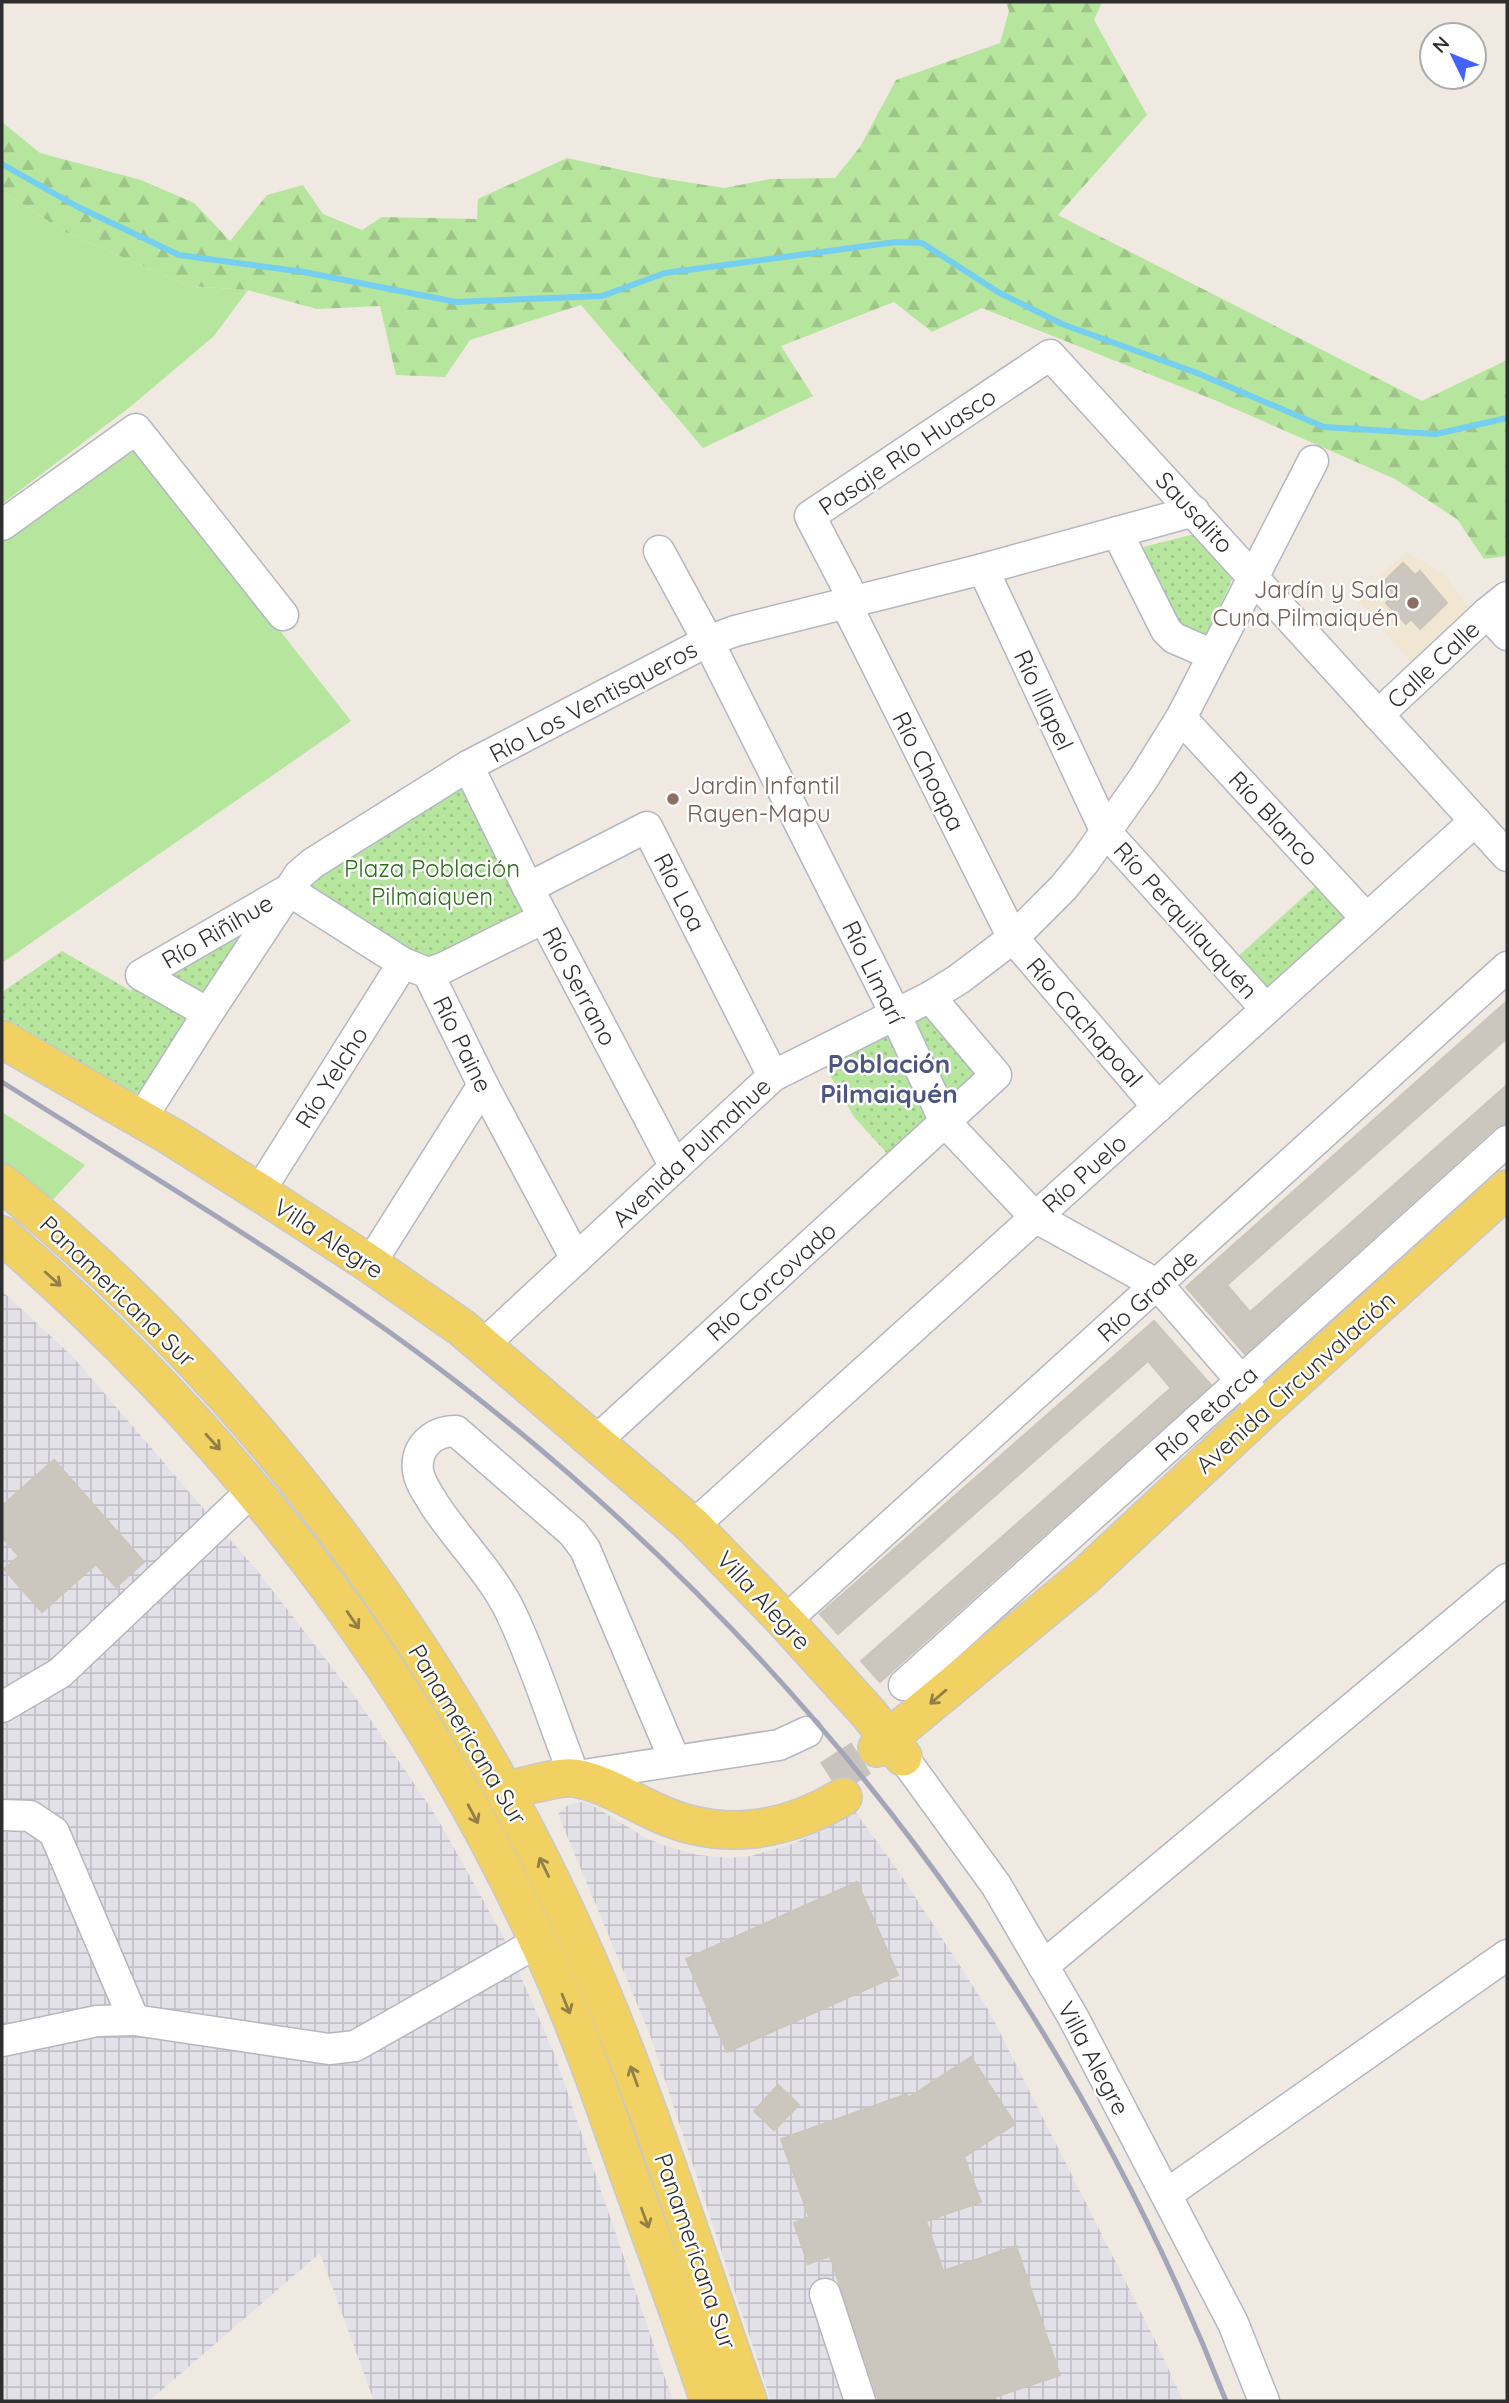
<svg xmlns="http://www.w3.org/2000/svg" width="1509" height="2403" viewBox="0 0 1509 2403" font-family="Quicksand,sans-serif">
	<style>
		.industrial { fill: url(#industrial-grid) }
		.education { fill: #f0e6d1 }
		.grass { fill: #b6e59e }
		.forest { fill: url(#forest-firs) }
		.park { fill: url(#park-dots) }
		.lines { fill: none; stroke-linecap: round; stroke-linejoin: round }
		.stream { stroke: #75cff0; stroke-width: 6 }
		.building { fill: #cbc7bf; stroke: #cbc5ba; stroke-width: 2 }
		.major-tunnel { stroke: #c8c4bd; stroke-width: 37; stroke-dasharray: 37 18; stroke-linecap: butt }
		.minor-casing { stroke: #b4b7c1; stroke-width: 33 }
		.major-casing { stroke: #c9c9c9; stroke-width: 40 }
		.minor { stroke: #fff; stroke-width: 30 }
		.major { stroke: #f2d163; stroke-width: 37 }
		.rail { stroke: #a3a6b8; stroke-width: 5 }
		.oneway { stroke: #908048 }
		.education-dot { fill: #8d6e63; stroke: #fff; stroke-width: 2.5 }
		.labels { text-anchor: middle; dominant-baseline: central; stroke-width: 5; stroke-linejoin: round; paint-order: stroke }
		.street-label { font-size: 24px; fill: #2e2e2e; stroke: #fff }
		.education-label { font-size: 24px; fill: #785e54; stroke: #fff; text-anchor: end }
		.park-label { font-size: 24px; fill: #2c6e1b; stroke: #fff }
		.neighbourhood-label { font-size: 26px; font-weight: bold; fill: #4d5680; stroke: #fff }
	</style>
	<defs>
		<pattern id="industrial-grid" width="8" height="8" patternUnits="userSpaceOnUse" patternTransform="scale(1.75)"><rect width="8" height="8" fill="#e3e1e8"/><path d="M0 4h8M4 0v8" fill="none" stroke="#c3c1c7"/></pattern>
		<pattern id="forest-firs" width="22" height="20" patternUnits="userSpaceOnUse" patternTransform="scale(1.75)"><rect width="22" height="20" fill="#b6e59e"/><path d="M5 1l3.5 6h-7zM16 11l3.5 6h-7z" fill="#9dc588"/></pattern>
		<pattern id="park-dots" width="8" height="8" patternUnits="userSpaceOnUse" patternTransform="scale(1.75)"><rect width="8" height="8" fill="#b6e59e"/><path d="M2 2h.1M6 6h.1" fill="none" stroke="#9dc588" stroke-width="1.8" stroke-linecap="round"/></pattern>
	</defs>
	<rect width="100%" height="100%" fill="#efe9e1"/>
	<!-- industrial -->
	<g class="industrial">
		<path d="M2 1291 73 1357 259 1573 358 1701 436 1816 502 1934 554 2053 673 2401H374L320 2253 149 2401H2Z"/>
		<path d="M582 1802 590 1804 646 1838 666 1846 698 1855 730 1858 751 1856 793 1844 835 1824 854 1810 899 1872 989 2011 1158 2346 1183 2401H771L650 2035 558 1814 568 1805Z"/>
	</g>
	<!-- education -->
	<path class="education" d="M1406 552 1444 573 1469 609 1412 663 1356 598Z"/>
	<!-- grass -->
	<g class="grass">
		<path d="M2 191 65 232 189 286 248 290 214 336 130 407 2 504Z"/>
		<path d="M133 444 351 721 2 963V539Z"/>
		<path d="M2 1112 85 1165 46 1207 2 1171Z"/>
	</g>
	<!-- forest -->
	<path class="forest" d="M1006 2H1102L1094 20 1147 115 1058 215 1422 401 1507 360V556L1484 559 1457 519 1395 479 1217 401 982 308 932 332 894 302 781 346 813 396 703 448 581 305 470 340 445 377 396 375 380 306 317 309 248 290 189 286 65 232 2 191V122L40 153 141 180 194 203 230 241 267 195 303 185 323 214 362 230 382 217 477 219 478 199 567 158 654 177 724 188 770 179 835 178 860 147 896 80 1000 43 1009 11Z"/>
	<!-- park -->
	<g class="park">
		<path d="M1202 532 1234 575 1204 641 1174 629 1132 550Z"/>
		<path d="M455 785 465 787 522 908 518 917 428 973 394 941 303 881Z"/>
		<path d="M1321 881 1355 920 1269 1000 1233 961Z"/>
		<path d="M262 908 201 1004 147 974Z"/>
		<path d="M62 951 131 991 138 981 196 1013 144 1091 133 1094 124 1091 2 1017V992Z"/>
		<path d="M935 1011 989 1073 949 1109 909 1025Z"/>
		<path d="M895 1027 939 1120 894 1161 854 1117 823 1063Z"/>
	</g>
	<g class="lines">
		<!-- stream -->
		<path class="stream" d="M2 164 78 207 179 255 304 272 456 302 602 296 665 273 896 242 922 243 998 292 1062 324 1197 373 1324 427 1436 434 1507 418"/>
	</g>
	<!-- building -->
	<g class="building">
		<path d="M1403 563 1415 575 1420 571 1447 603 1420 629 1411 619 1406 624 1386 603 1393 596 1381 584Z"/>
		<path d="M1507 1001V1038L1227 1285 1250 1312 1507 1085V1124L1495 1128 1245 1354 1186 1287Z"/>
		<path d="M1154 1321 1211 1385 880 1682 861 1661 1171 1388 1148 1361 838 1634 820 1614Z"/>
		<path d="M54 1460 144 1562 116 1587 96 1564 42 1612 4 1569 19 1556 2 1537V1506Z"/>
		<path d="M857 1882 898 1975 727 2052 686 1959Z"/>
		<path d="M971 2057 1015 2124 964 2157 981 2202 926 2221 943 2271 1016 2246 1060 2375 995 2397 996 2401H879L830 2256 808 2264 794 2223 809 2217 781 2139 907 2094 908 2098Z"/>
		<path d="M778 2085 799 2105 774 2130 754 2111Z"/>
	</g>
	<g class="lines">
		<!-- major-tunnel -->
		<path class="major-tunnel" d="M830 1778 877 1748"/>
		<!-- minor casing -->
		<g class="minor-casing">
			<g id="minor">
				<path d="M2 525 136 429 283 615"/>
				<path d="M1117 532 1166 630 1174 638 1213 655"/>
				<path d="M659 551 708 641 889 1001 945 1122 1035 1217 1158 1285 1265 1408"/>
				<path d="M983 569 1106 832 1266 1009"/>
				<path d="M853 602 847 587 810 516 1050 355 1507 856"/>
				<path d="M846 604 1013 938 1158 1107"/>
				<path d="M1487 613 1507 635"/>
				<path d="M1378 715 1487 613 1507 597"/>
				<path d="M1181 718 1366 918"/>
				<path d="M468 766 528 888 675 1167"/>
				<path d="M528 888 647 827 773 1076"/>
				<path d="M428 973 443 968 544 918"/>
				<path d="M208 1013 141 975 288 890 403 963 428 973 483 1085 576 1259"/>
				<path d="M141 1119 208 1013 299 875 313 863 468 766 708 641 735 631 983 569 1194 511"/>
				<path d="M259 1192 403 963"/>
				<path d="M370 1264 483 1085"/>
				<path d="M483 1345 773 1076 930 997 959 979 1013 938 1063 888 1085 861 1143 779 1181 718 1313 461"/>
				<path d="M596 1441 996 1075 930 997"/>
				<path d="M693 1526 1475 821"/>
				<path d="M785 1621 1507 967"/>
				<path d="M904 1685 1507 1141"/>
				<path d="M2 1707 60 1673 254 1489"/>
				<path d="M903 1757 996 1885 1073 2017 1233 2323 1264 2401"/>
				<path d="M675 1761 585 1549 573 1533 456 1431C434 1431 415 1446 418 1471 420 1484 428 1493 434 1504 458 1541 492 1573 511 1613 534 1661 550 1713 569 1762L571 1777 779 1745 807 1732"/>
				<path d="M2 1815 30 1816 54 1832 134 2020 329 2049 355 2046 538 1942"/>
				<path d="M1043 1966 1507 1579"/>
				<path d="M2 2041 97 2021 134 2020"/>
				<path d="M1167 2194 1507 1955"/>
				<path d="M825 2294 860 2401"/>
			</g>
		</g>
		<!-- major casing -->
		<g class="major-casing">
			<g id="major">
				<path d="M2 1039 172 1137 259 1192 370 1264 462 1328 693 1526 785 1621 869 1714 903 1757"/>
				<path d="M2 1183C246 1379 448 1651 577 1936 645 2086 693 2245 748 2401"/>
				<path d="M2 1235C229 1431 414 1671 540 1945 574 2018 601 2095 628 2172 655 2248 684 2324 709 2401"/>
				<path d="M877 1748 1085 1576 1265 1408 1507 1189"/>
				<path d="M505 1791C522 1787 559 1776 574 1778 605 1783 630 1801 658 1813 721 1842 785 1832 843 1797"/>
			</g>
		</g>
		<!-- minor -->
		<use href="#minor" class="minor"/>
		<!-- major -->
		<use href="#major" class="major"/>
		<!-- rail -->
		<path class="rail" d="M2 1082C160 1182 323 1277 471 1393 809 1658 1069 2001 1226 2401"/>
	</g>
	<!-- one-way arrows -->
	<defs><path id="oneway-shaft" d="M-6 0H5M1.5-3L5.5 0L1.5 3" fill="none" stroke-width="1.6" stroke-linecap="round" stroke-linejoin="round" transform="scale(1.75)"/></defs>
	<g class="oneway">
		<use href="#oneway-shaft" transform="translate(53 1279) rotate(42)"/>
		<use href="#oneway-shaft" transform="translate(213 1442) rotate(48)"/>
		<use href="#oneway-shaft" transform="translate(353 1620) rotate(55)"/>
		<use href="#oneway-shaft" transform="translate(938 1697) rotate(139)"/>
		<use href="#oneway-shaft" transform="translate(473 1814) rotate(62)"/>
		<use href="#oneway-shaft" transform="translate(544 1867) rotate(-116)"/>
		<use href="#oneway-shaft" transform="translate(566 2004) rotate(68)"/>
		<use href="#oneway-shaft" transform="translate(634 2076) rotate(-110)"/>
		<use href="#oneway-shaft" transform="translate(645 2218) rotate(70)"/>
	</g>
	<!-- markers -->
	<g class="education-dot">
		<circle cx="1413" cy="603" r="7"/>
		<circle cx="673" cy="799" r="7"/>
	</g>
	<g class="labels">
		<!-- street labels -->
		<g class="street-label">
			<text transform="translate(907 451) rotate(-34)">Pasaje Río Huasco</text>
			<text transform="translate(1195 512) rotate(47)">Sausalito</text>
			<text transform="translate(1433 664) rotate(-43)">Calle Calle</text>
			<text transform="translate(1044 700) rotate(65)">Río Illapel</text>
			<text transform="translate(593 701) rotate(-28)">Río Los Ventisqueros</text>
			<text transform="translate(929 771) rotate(63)">Río Choapa</text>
			<text transform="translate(1274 818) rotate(47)">Río Blanco</text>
			<text transform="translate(680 892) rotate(63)">Río Loa</text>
			<text transform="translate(1186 920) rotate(48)">Río Perquilauquén</text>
			<text transform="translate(217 931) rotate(-30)">Río Riñihue</text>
			<text transform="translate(874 972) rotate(64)">Río Limarí</text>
			<text transform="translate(580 986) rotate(62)">Río Serrano</text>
			<text transform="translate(1085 1022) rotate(49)">Río Cachapoal</text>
			<text transform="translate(463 1044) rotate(64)">Río Paine</text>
			<text transform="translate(331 1077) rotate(-58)">Río Yelcho</text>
			<text transform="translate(691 1152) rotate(-43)">Avenida Pulmahue</text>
			<text transform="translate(1084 1173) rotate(-42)">Río Puelo</text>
			<text transform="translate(329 1238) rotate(33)">Villa Alegre</text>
			<text transform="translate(771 1281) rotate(-42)">Río Corcovado</text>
			<text transform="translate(118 1291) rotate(44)">Panamericana Sur</text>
			<text transform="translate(1147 1295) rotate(-42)">Río Grande</text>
			<text transform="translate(1295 1382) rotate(-42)">Avenida Circunvalación</text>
			<text transform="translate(1206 1413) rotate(-42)">Río Petorca</text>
			<text transform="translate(764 1600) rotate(47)">Villa Alegre</text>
			<text transform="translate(468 1734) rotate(59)">Panamericana Sur</text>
			<text transform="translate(1094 2058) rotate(62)">Villa Alegre</text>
			<text transform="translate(696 2251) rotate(71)">Panamericana Sur</text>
		</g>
		<!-- education labels -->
		<g class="education-label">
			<text x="1399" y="589">Jardín y Sala<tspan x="1399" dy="28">Cuna Pilmaiquén</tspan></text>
			<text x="687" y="785" text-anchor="start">Jardin Infantil<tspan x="687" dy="28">Rayen-Mapu</tspan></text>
		</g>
		<!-- park labels -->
		<g class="park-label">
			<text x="432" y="868">Plaza Población<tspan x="432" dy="28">Pilmaiquen</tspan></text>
		</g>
		<!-- neighbourhood labels -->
		<g class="neighbourhood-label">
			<text x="889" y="1063">Población<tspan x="889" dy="30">Pilmaiquén</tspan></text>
		</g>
	</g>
	<!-- border -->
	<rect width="1509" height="2403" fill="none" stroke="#2e2e2e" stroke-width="7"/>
	<!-- north arrow -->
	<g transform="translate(1453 56) rotate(313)"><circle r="33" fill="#ffffff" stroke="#ababab" stroke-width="2"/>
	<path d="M0-5L12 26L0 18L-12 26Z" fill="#4264fb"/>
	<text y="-10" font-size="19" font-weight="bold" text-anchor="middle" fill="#2e2e2e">N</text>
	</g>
</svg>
